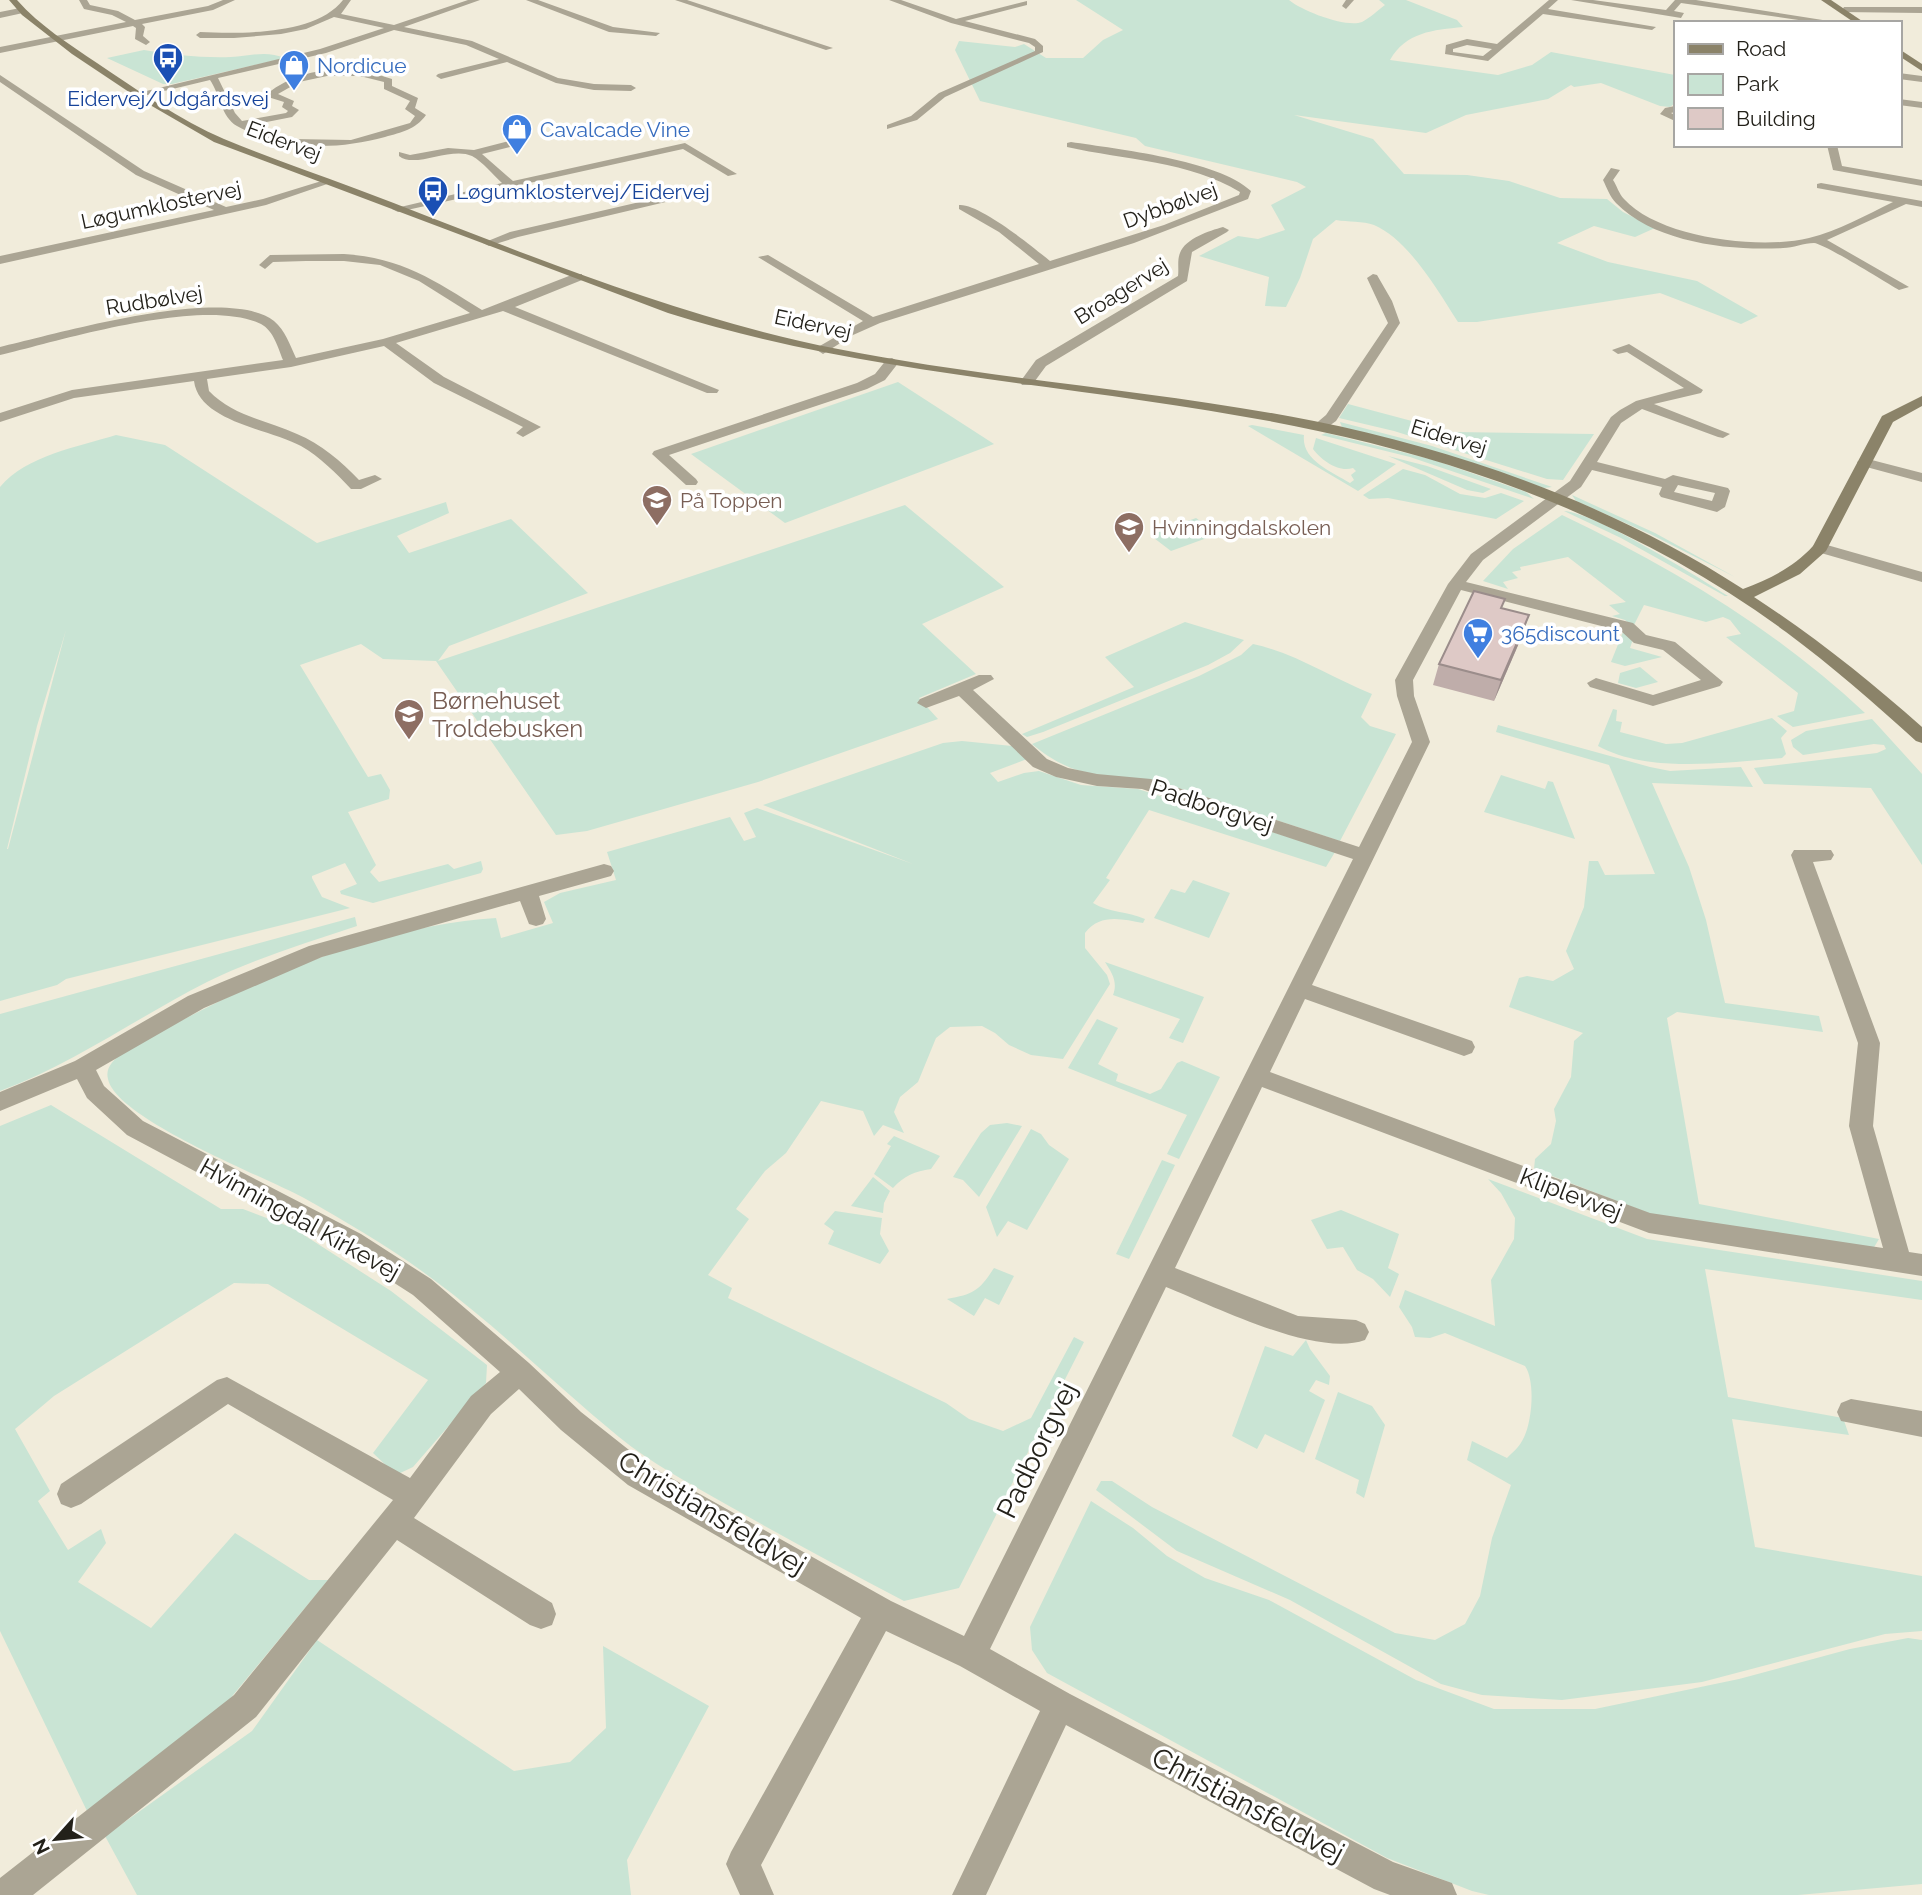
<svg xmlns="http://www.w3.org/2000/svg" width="1922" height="1895" viewBox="0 0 1922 1895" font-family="Raleway,sans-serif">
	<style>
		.green { fill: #c9e4d4; fill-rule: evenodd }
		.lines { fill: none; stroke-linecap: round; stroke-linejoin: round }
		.street { fill: #aba594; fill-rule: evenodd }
		.secondary { fill: #8b8369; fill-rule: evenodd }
		.wall { fill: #bfadaa }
		.shaded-wall { fill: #9b8d8b }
		.building { fill: #dec9c6; stroke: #9b8d8b; stroke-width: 2 }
		.labels { text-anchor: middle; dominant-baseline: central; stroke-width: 7; stroke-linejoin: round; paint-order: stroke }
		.far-shop-label { font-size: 21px; fill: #366cbe; stroke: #fff; text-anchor: start }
		.far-transit-label { font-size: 21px; fill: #164399; stroke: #fff }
		.far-street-label { font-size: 21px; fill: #23211a; stroke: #fff }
		.far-education-label { font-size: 21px; fill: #785e54; stroke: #fff; text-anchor: start }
		.education-label { font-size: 24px; fill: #785e54; stroke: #fff; text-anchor: start }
		.street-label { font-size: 24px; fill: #23211a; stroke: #fff }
		.near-street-label { font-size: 28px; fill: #23211a; stroke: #fff }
	</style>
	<rect width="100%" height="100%" fill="#f1ecdb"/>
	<!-- green -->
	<g class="green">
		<path d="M1076 0H1289C1302 11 1346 28 1362 22 1370 18 1378 10 1385 5L1379 0H1406L1457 20 1463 27C1433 30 1406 32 1390 60L1498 75 1532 65 1551 52 1675 75V103L1670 107 1660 106 1601 83 1574 87 1571 85 1548 99 1466 115 1426 133 1294 115 1373 139 1404 174 1467 175 1509 181 1560 198 1607 199 1623 212 1655 228 1635 237 1594 226 1557 243 1608 262 1697 281 1758 316 1741 324 1660 293 1477 322H1458C1438 291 1409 240 1374 225 1363 221 1348 222 1336 220L1313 239 1300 278 1286 307 1265 306 1269 277 1199 256 1238 236 1258 239 1285 230 1271 205 1306 187 1297 182 1145 146 1136 138 980 101 955 50 959 41 1015 47 1024 44 1046 58H1083L1103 40 1123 30Z"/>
		<path d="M144 50C172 55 202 58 231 57 250 56 266 50 285 58L172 84H163L107 58Z"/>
		<path d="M898 382 994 444 785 523 691 454Z"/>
		<path d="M1348 404 1453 432 1594 434 1563 480 1547 479 1394 431 1339 418Z"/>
		<path d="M1340 422 1432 446 1552 487 1544 488 1466 461 1342 427Z"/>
		<path d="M1252 425 1304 435C1301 460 1331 471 1350 483L1354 480 1351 475 1356 471 1353 468C1339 473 1321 460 1313 449L1316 438 1396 464 1358 491 1248 426Z"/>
		<path d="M1326 433 1434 460 1526 492 1534 499 1410 457 1321 435Z"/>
		<path d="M116 435 165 445 317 543 446 502 449 513 397 536 409 553 511 519 588 593 449 646 438 661 905 505 1004 587 922 624 976 674 919 698 938 719 758 782 587 831 556 835 436 661 383 659 361 644 300 665 368 777 381 774 390 790 389 799 348 812 376 865 370 872 379 882 448 864 454 869 481 861 483 869 481 873 373 903 341 894 340 891 357 884 345 863 312 876V878L322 897 350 908 66 979 57 985 0 1001V487C27 455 78 447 116 435ZM66 630 8 849H7L37 726Z"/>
		<path d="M1388 456 1427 466 1491 489 1483 493 1467 490Z"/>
		<path d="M1403 469 1425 475 1460 494 1485 498 1501 493 1524 501 1496 519 1388 498 1369 499 1363 495Z"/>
		<path d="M1572 495 1655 533 1735 577 1650 534 1576 501Z"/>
		<path d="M1564 511C1594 512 1698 577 1728 596H1725L1621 538Z"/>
		<path d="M1562 515C1673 568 1775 629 1865 713L1793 727 1777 716 1794 711 1798 693 1726 637 1741 634 1730 620 1723 617 1706 622 1644 605 1633 627 1625 620 1612 616 1620 614 1609 605 1626 602 1568 557 1520 567 1521 570 1512 572 1518 578 1503 582 1508 589 1483 581 1513 549Z"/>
		<path d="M1196 518 1218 534 1171 551 1150 535Z"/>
		<path d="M1185 622 1244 640 1230 653 1208 665 1043 732 1027 737 1022 734 1134 687 1105 657Z"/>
		<path d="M1623 632 1633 639 1630 648 1662 657 1625 666 1611 662Z"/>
		<path d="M1253 644C1295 653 1332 678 1372 694L1361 717 1370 726 1396 734 1340 841 1163 783C1107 771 1080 784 1032 744L1199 676 1241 655Z"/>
		<path d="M1640 667 1658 682 1636 688 1618 683 1620 673Z"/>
		<path d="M1613 709 1617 710 1616 721 1622 722 1620 732 1666 744 1682 743 1772 718 1787 731 1781 738 1786 754 1782 758C1726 762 1649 774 1598 746Z"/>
		<path d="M1872 719 1922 774V865L1871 788 1764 784 1754 768 1877 753 1886 749 1884 745 1874 744 1803 755 1793 747 1791 740 1806 731Z"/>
		<path d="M1498 725 1650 767 1670 771 1741 767 1753 787 1652 783 1689 867 1706 920 1725 1003 1819 1016 1823 1032 1677 1012 1667 1018 1699 1204 1879 1239 1873 1249 1656 1216 1534 1169 1535 1159 1551 1144 1556 1121 1554 1109 1571 1077 1574 1041 1583 1033 1509 1007 1519 978 1527 976 1553 981 1574 969 1566 951 1584 907 1589 861H1598L1605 875 1655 874 1609 765 1496 732Z"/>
		<path d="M962 741 1012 746 1027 759 990 773 998 782 1024 773 1039 771 1081 785 1138 789 1335 852 1326 867 1149 810 1106 878 1110 880 1093 903C1109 913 1127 911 1145 919L1143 923C1122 919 1100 913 1085 933V948L1107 975 1110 984 1063 1059 1031 1055 1009 1045 995 1033 982 1026 950 1027 936 1038 918 1082 900 1097 894 1112 904 1133 883 1125 874 1136 863 1111 821 1101 786 1153 765 1171 736 1209 749 1219 708 1275 732 1288 728 1298 946 1403 969 1419 1003 1431 1031 1418 1074 1337 1084 1342 959 1588 904 1601C843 1569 782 1536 722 1502 687 1482 651 1463 619 1437 557 1386 499 1328 434 1280 393 1249 348 1223 304 1198 265 1177 116 1119 108 1079 105 1067 114 1060 122 1053 237 988 362 927 496 918L501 938 553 923 544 902 560 893 616 880 607 852 730 817 744 841 756 837 744 813 757 808 913 864 763 805 943 743Z"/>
		<path d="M1501 775 1545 789 1548 781 1553 782 1575 839 1484 812Z"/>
		<path d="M1193 880 1230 893 1209 938 1154 918 1171 889 1185 893Z"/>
		<path d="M355 917 357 926C307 943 255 958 207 982 138 1017 73 1064 0 1091V1014Z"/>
		<path d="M1105 962 1204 997 1183 1043 1169 1038 1180 1019 1113 995C1118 982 1112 973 1105 962Z"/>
		<path d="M1097 1019 1118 1028 1098 1064 1118 1074 1116 1081 1150 1094 1161 1089 1177 1063 1182 1061 1220 1077 1179 1159 1167 1154 1187 1115 1068 1068Z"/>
		<path d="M51 1105 221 1209H243L293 1228 391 1291 487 1365 486 1383 413 1467 396 1475 373 1453 428 1380 268 1284 234 1283 54 1396 15 1429 50 1491 38 1501 68 1550 101 1529 106 1543 78 1582 151 1628 235 1533 309 1580H328L229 1700 87 1811 0 1631V1126Z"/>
		<path d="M1007 1123 1022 1126 979 1197 963 1180 953 1177 981 1133 990 1125Z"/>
		<path d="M1031 1129 1041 1134 1049 1145 1069 1159 1027 1230 1008 1221 997 1237 986 1207Z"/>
		<path d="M894 1136 940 1156 931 1169C915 1171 904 1176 893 1188L874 1174 891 1146 887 1144Z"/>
		<path d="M1162 1160 1175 1165 1129 1259 1116 1254Z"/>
		<path d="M873 1177 890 1191 884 1203 883 1213 851 1206Z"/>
		<path d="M1488 1179 1647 1239 1922 1281V1300L1705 1269 1728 1397 1843 1418 1849 1435 1732 1419 1755 1547 1922 1576V1631L1885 1634 1702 1682 1562 1700 1482 1695 1441 1684 1290 1600 1177 1551 1096 1490 1101 1481H1112L1152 1507 1395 1633 1435 1640 1465 1624 1480 1596 1492 1538 1511 1485 1467 1460 1472 1441 1507 1458C1512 1453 1519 1447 1522 1441 1532 1425 1536 1382 1525 1366L1445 1333 1430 1338 1415 1337 1412 1327 1399 1307 1405 1290 1495 1326 1491 1280 1514 1239 1515 1218 1501 1193Z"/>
		<path d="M1341 1210 1399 1234 1388 1268 1399 1274 1390 1297 1373 1279 1357 1270 1343 1247 1327 1249 1311 1220Z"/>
		<path d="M835 1211 882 1218 880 1234 889 1251 880 1264 828 1244 834 1231 824 1224Z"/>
		<path d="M994 1268 1014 1276 999 1305 985 1298 974 1316 947 1299C974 1294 979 1291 994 1268Z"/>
		<path d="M1306 1340 1310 1349 1330 1376 1329 1385 1316 1380 1309 1391 1325 1400 1304 1453 1265 1434 1257 1449 1232 1436 1265 1346 1293 1356Z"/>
		<path d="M1338 1392 1372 1406 1385 1425 1364 1498 1356 1493 1359 1480 1315 1459Z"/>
		<path d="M1091 1501 1133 1528 1167 1556 1205 1578 1269 1600 1416 1680 1494 1709H1595L1739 1679 1850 1649 1908 1638 1922 1640V1884L1798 1895H1489L1472 1891 1387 1858 1047 1673 1032 1650 1030 1627Z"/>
		<path d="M317 1640 514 1771 570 1762 606 1728 603 1646 709 1706 627 1860 631 1895H137L105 1836 252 1731Z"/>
	</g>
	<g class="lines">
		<!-- street -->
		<g class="street">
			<path d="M79 0H87L90 5 118 11 135 20 208 6 223 0H235L213 10 142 24 145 27 143 36 150 42 146 45 135 39 136 28 133 26 0 53V47L126 22 112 15 84 9Z"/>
			<path d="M343 0H351L341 14 394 25 468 0H480L404 27 472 41 558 78 594 84 631 85 636 88 631 91 594 90 556 83 507 62 441 79 436 76 438 74 499 59 466 45 394 30 326 53 218 78 235 113 242 121 286 113 288 111 282 107 284 102 268 97V93C304 65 351 65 392 79V86L418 98 415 108 426 115C415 130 402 132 385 137 337 150 282 151 237 126 221 117 220 94 210 80L139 97 134 94 320 49 384 28 334 17 306 29 281 34 234 38H200L196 35 200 32C241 34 316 35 343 0ZM327 76H360L384 82V89L410 101 405 109 415 116 410 123 351 140 292 139 252 125 292 117 299 110 292 106 294 101 278 94 299 82Z"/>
			<path d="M526 0H538L613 27 660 33 656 36 609 32Z"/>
			<path d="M675 0H687L833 48 826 50Z"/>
			<path d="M889 0H901L956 19 1027 1V5L965 21 1035 39 1043 46V52L945 97 917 120 887 129V125L911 116 939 93 1035 51V47L1029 43 951 23Z"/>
			<path d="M1346 0H1354L1346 9 1342 6Z"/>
			<path d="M1549 0H1558L1548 9 1656 27 1652 30 1543 14 1488 61 1445 54 1446 45 1467 39 1497 44ZM1467 45 1492 49 1483 56 1453 52V49Z"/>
			<path d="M1571 0H1593L1666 10 1675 0H1696L1829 21 1819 23 1681 3 1674 11 1684 13 1681 18Z"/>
			<path d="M1844 7H1922V13L1841 12Z"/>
			<path d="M20 8 23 13 0 18V12Z"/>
			<path d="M1899 73 1922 76V82L1899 79Z"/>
			<path d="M0 75 144 171 226 207 263 199 328 179 333 182 266 205 0 264V256L214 210 136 175 0 82Z"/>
			<path d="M1899 99 1922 102V108L1899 105Z"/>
			<path d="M1675 106V112L1671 113 1675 115V121L1660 114 1665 108Z"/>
			<path d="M513 133H521L522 144 482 154 513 181 685 143 737 174 728 176 683 149 398 212 392 209 502 183C493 175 483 162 472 156 451 146 415 169 399 156V152L410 155 448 148 474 150 513 140Z"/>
			<path d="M1071 142C1117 149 1218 160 1251 191L1248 199 1134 243 880 323 853 335 823 354 817 350 818 347 863 321 758 257 768 255 873 317 1039 264 999 232 959 209V205C979 203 1033 247 1050 261L1164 225 1239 195 1240 192C1189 161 1125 160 1067 147V143Z"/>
			<path d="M1827 145H1837L1842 166 1922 180V186L1833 170Z"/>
			<path d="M1611 168 1620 170 1613 180C1617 186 1619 194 1624 199 1659 238 1760 250 1809 238 1838 231 1866 215 1893 202L1817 188V184L1821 183 1922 201V207L1906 204 1827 240 1909 287 1899 290C1885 282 1825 244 1814 243 1804 243 1793 248 1783 248 1730 251 1655 243 1616 203 1610 197 1607 188 1603 180Z"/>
			<path d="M670 195 674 196V200L518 237 489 246 483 243 510 232Z"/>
			<path d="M1223 227 1229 230 1227 232 1192 252 1187 281 1046 366 1032 385H1022L1020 382 1036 360 1178 276C1179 269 1177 260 1180 253 1186 238 1209 231 1223 227Z"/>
			<path d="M344 254C402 258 434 280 482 310L574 274H582V280L515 307 719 390 717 393H707L503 311 396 343 444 377 541 427 523 437 516 433 523 427 434 383 384 346 291 367 207 379 209 391C233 416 266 420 297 434 321 444 341 461 359 480L375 475 382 479 361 489H351C336 473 320 457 301 446 270 429 199 422 194 381L74 398 0 422V413L72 390 283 360C278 348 274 331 261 324 204 296 62 340 0 355V347C58 334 225 284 274 321 285 330 290 345 296 358L383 339 470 313 419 281 380 265 344 261H306L273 262 265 269 259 265 270 255Z"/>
			<path d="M1373 274 1377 275 1392 301 1400 323 1336 421 1325 429H1315L1313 426 1326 415 1388 323 1367 278Z"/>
			<path d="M1629 344 1703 390 1701 393 1654 404 1730 434 1723 438 1718 437 1642 409 1621 423 1597 462 1665 479 1673 475 1728 488 1730 491 1725 507 1717 512 1661 497 1659 494 1662 487 1592 470 1581 487 1483 560 1466 582 1633 623 1646 635 1675 642 1723 682 1720 686 1653 706 1590 687 1587 683 1596 678 1653 695 1701 680 1663 650 1634 643 1621 631 1461 590 1413 680 1414 696 1430 742 1312 985 1472 1041 1475 1047 1472 1053 1464 1056 1305 999 1270 1072 1650 1213 1883 1248 1849 1126 1858 1043 1791 855 1794 850H1831L1834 855 1831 860 1813 862 1880 1043 1873 1126 1909 1252 1922 1254V1276L1649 1233 1262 1087 1175 1268 1298 1316 1356 1320 1365 1324 1369 1332 1365 1340C1316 1358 1214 1306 1166 1287L990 1649 1070 1694 1393 1862 1452 1883 1457 1895H1390L1374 1889 1066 1725 986 1895H952L1040 1711 960 1666 886 1631 761 1865 774 1895H740L726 1864 731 1852 861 1618 628 1485 561 1430 519 1389 491 1414 414 1518 552 1603 556 1614 552 1625 541 1629 530 1625 397 1540 256 1717 33 1895H0V1878L234 1695 393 1500 228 1404 81 1504 71 1508 61 1504 57 1494 61 1484 217 1380 227 1377 410 1478 471 1396 500 1372 413 1295 343 1250 127 1135 87 1098 77 1079 0 1111V1092L75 1061 188 996 309 946 604 864 611 866 614 871 611 876 539 896 546 919 543 924 536 926 529 924 520 901 322 957 204 1008 96 1070 104 1086 143 1121 361 1234 431 1279 529 1363 581 1412 648 1465 891 1601 964 1636 1353 859 1142 789 1097 786 1056 777 1033 767 959 696 926 708 917 703 920 699 979 675H991L994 679 973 690 1047 759 1068 768 1097 774 1151 779 1359 847 1412 742 1397 696 1395 680 1448 584 1471 554 1570 481 1611 417 1620 410 1636 401 1684 388 1627 352 1618 354 1612 350ZM1678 485 1715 493 1712 501 1674 492Z"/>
			<path d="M892 358 899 362 885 380 867 389 669 455 696 479 698 482 696 485H686L652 454 654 451 857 383 875 374 887 359Z"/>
			<path d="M1864 458 1922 473V482L1859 465 1857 462Z"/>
			<path d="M1820 543 1922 572V582L1814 551 1812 548 1814 545Z"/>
			<path d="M1851 1399 1922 1411V1437L1841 1421 1837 1412 1841 1403Z"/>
		</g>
		<!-- secondary -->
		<g class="secondary">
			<path d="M9 0H17C40 26 69 44 97 63 137 90 180 120 224 139 267 157 311 172 354 188 513 248 670 316 838 349 995 380 1157 390 1314 421 1464 451 1615 506 1743 589 1770 579 1794 567 1813 546L1882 416 1922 396V406L1893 422 1826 551 1800 574 1754 597C1814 636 1869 680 1922 727V743L1916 741C1874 703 1832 666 1786 632 1650 531 1484 466 1318 431 1102 384 880 380 668 313L214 142 138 98 72 54 22 15Z"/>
			<path d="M1821 0H1831L1865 23H1855Z"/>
			<path d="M1899 49 1922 64V71L1899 56Z"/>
		</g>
	</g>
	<!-- wall -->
	<path class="wall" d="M1502 608 1522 636 1494 701 1433 685 1439 664Z"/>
	<!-- shaded-wall -->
	<path class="shaded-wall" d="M1529 615 1522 636 1494 701 1501 680Z"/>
	<!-- building -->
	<path class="building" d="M1474 591 1505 599 1501 608 1529 615 1501 680 1439 664Z"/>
	<!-- icons -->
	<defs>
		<g id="bus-pin" transform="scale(1.575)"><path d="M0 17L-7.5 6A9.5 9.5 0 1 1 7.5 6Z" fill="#1a4fb4" stroke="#fff"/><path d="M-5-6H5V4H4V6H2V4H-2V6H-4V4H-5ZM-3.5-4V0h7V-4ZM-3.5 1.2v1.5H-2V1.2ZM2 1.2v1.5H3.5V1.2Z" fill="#fff"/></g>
		<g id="shop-pin" transform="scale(1.575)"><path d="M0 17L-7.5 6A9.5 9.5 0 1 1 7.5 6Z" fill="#3f7fe0" stroke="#fff"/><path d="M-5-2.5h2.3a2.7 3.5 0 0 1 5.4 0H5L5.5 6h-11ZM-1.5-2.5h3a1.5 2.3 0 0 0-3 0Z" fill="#fff"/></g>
		<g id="school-pin" transform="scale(1.575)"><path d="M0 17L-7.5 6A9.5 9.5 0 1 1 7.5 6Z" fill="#8d6e63" stroke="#fff"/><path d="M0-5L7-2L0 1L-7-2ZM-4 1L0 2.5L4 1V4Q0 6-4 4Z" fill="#fff"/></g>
		<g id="supermarket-pin" transform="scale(1.575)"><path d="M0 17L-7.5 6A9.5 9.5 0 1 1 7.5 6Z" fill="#3f7fe0" stroke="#fff"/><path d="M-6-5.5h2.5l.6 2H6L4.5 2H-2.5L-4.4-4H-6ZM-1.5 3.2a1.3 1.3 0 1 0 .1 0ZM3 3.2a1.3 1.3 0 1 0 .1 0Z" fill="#fff"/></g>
	</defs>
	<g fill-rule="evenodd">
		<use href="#bus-pin" x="168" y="58"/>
		<use href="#shop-pin" x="294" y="65"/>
		<use href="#shop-pin" x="517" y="129"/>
		<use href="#bus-pin" x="433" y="191"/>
		<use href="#school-pin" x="657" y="500"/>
		<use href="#school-pin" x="1129" y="527"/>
		<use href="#supermarket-pin" x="1478" y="633"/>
		<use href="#school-pin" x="409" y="714"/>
	</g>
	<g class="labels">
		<!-- far-shop labels -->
		<g class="far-shop-label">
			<text x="317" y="65">Nordicue</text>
			<text x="540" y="129">Cavalcade Vine</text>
			<text x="1501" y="633">365discount</text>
		</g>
		<!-- far-transit labels -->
		<g class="far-transit-label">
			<text x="168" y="98">Eidervej/Udgårdsvej</text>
			<text x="456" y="191" text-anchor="start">Løgumklostervej/Eidervej</text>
		</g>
		<!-- far-street labels -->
		<g class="far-street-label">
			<text transform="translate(284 141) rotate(21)">Eidervej</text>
			<text transform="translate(161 205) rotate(-12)">Løgumklostervej</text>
			<text transform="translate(1170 205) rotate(-20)">Dybbølvej</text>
			<text transform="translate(1121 291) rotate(-32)">Broagervej</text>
			<text transform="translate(154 300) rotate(-9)">Rudbølvej</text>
			<text transform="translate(813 324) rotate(12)">Eidervej</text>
			<text transform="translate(1449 437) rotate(17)">Eidervej</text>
		</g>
		<!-- far-education labels -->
		<g class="far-education-label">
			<text x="680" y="500">På Toppen</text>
			<text x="1152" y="527">Hvinningdalskolen</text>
		</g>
		<!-- education labels -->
		<g class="education-label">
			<text x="432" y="700">Børnehuset<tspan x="432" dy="28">Troldebusken</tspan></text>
		</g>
		<!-- street labels -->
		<g class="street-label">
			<text transform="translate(1212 806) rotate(18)">Padborgvej</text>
			<text transform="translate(1571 1194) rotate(21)">Kliplevvej</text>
			<text transform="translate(300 1219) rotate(29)">Hvinningdal Kirkevej</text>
		</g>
		<!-- near-street labels -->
		<g class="near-street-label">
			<text transform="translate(1037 1450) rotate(-64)">Padborgvej</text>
			<text transform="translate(712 1513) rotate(31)">Christiansfeldvej</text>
			<text transform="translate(1248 1805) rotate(28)">Christiansfeldvej</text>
		</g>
	</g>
	<!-- legend -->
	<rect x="1674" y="21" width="228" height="126" fill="#ffffff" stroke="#a7a6a3" stroke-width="2"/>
	<rect x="1688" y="44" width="35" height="10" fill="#8b8369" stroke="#a7a6a3" stroke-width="2"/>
	<text x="1736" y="56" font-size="21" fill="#23211a">Road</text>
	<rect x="1688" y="74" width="35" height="21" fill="#c9e4d4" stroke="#a7a6a3" stroke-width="2"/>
	<text x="1736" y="91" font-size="21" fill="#23211a">Park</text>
	<rect x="1688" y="108" width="35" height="21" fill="#dec9c6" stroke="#a7a6a3" stroke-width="2"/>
	<text x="1736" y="126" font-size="21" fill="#23211a">Building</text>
	<!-- north arrow -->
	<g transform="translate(56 1839) rotate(243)" stroke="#ffffff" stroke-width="5" paint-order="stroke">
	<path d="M0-5L12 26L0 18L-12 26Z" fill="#23211a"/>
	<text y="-10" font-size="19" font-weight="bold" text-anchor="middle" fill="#23211a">N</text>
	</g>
</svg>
